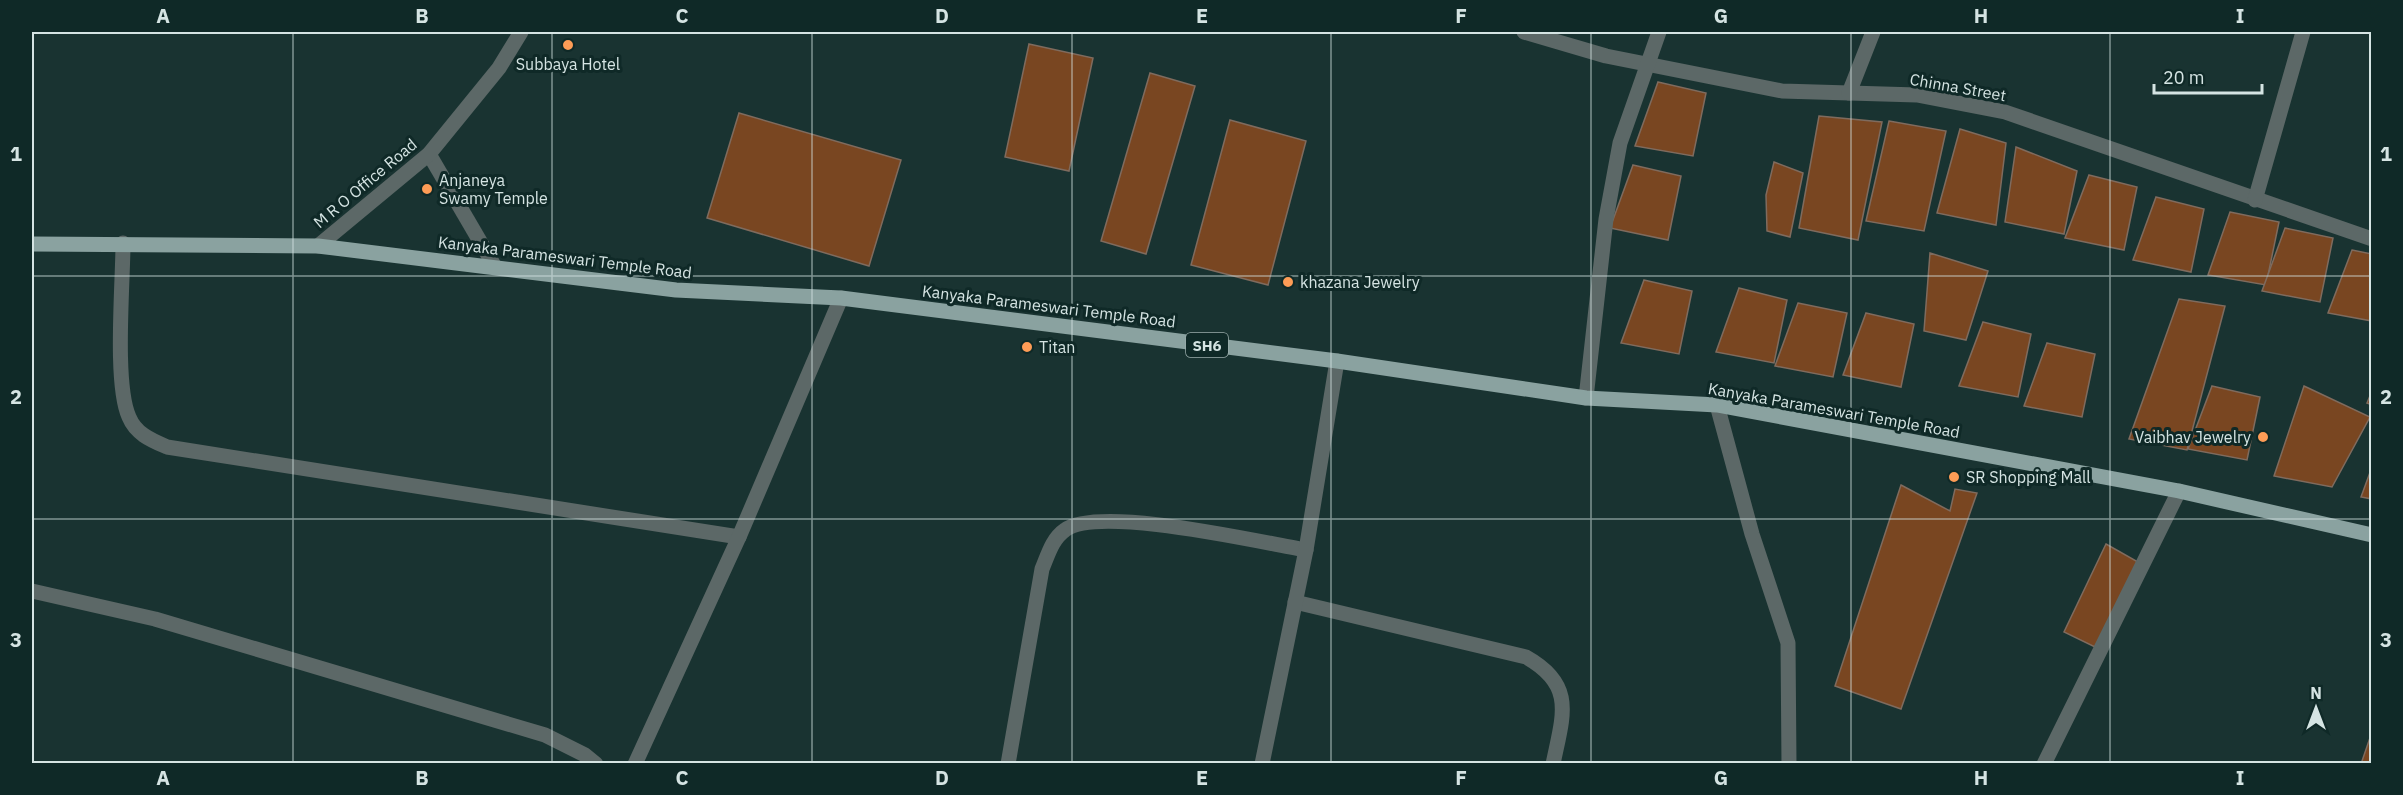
<svg xmlns="http://www.w3.org/2000/svg" width="2403" height="795" viewBox="0 0 2403 795" font-family="'IBM Plex Sans',sans-serif">
	<style>
		.building { fill: #794621; stroke: #7f6b5e; stroke-width: 1.5 }
		.lines { fill: none; stroke-linecap: round; stroke-linejoin: round }
		.minor { stroke: #5c6867; stroke-width: 15 }
		.major { stroke: #8aa2a0; stroke-width: 15 }
		.grid { fill: none; stroke: #d5e4e3; stroke-width: 1.5; stroke-opacity: 0.55 }
		.poi-dot { fill: #fd9c56; stroke: #0f2927; stroke-width: 2 }
		.labels { text-anchor: middle; dominant-baseline: central; stroke-width: 6; stroke-linejoin: round; paint-order: stroke }
		.shield { fill: #0f2927; stroke: #9aacab; stroke-width: 1.5 }
		.shield-label { font-size: 15px; font-weight: bold; fill: #d5e4e3 }
		.poi-label { font-size: 16px; fill: #d5e4e3; stroke: #0f2927; text-anchor: start }
		.street-label { font-size: 16px; fill: #d5e4e3; stroke: #0f2927 }
		.neatline { fill: none; stroke: #d5e4e3; stroke-width: 2 }
		.grid-label { font-size: 20px; text-anchor: middle; font-weight: bold; fill: #d5e4e3 }
	</style>
	<rect width="100%" height="100%" fill="#193331"/>
	<!-- building -->
	<g class="building">
		<path d="M1029 44 1093 58 1069 171 1005 157Z"/>
		<path d="M1150 73 1195 86 1146 254 1101 241Z"/>
		<path d="M1658 82 1706 93 1693 156 1635 146Z"/>
		<path d="M739 113 901 160 869 266 707 218Z"/>
		<path d="M1819 116 1882 122 1858 240 1799 228Z"/>
		<path d="M1230 120 1306 141 1268 285 1191 265Z"/>
		<path d="M1889 121 1946 131 1924 231 1866 221Z"/>
		<path d="M1960 129 2006 143 1996 225 1937 213Z"/>
		<path d="M2016 147 2077 171 2064 234 2005 222Z"/>
		<path d="M1774 162 1803 173 1790 237 1767 231 1766 195Z"/>
		<path d="M1633 165 1681 176 1668 240 1610 228Z"/>
		<path d="M2089 175 2137 187 2124 250 2065 238Z"/>
		<path d="M2156 197 2204 209 2191 272 2133 260Z"/>
		<path d="M2230 212 2279 222 2266 285 2208 275Z"/>
		<path d="M2285 228 2333 238 2320 302 2262 291Z"/>
		<path d="M2352 250 2372 254V321L2328 313Z"/>
		<path d="M1930 253 1988 271 1966 340 1924 331Z"/>
		<path d="M1644 280 1692 291 1679 354 1621 343Z"/>
		<path d="M1739 288 1787 300 1774 363 1716 352Z"/>
		<path d="M2179 299 2225 306 2187 450 2129 439Z"/>
		<path d="M1798 303 1847 313 1833 377 1775 366Z"/>
		<path d="M1866 313 1914 324 1901 387 1843 375Z"/>
		<path d="M1983 322 2031 334 2018 397 1959 386Z"/>
		<path d="M2047 343 2095 354 2082 417 2024 406Z"/>
		<path d="M2212 386 2260 397 2247 460 2188 449Z"/>
		<path d="M2304 386 2370 417 2332 487 2274 476Z"/>
		<path d="M2372 391V405L2367 403Z"/>
		<path d="M2372 467V499L2361 497Z"/>
		<path d="M1901 485 1950 511 1955 489 1977 493 1901 709 1835 686Z"/>
		<path d="M2106 544 2138 562 2095 647 2064 632Z"/>
		<path d="M2372 732V764H2361Z"/>
	</g>
	<g class="lines">
		<!-- minor -->
		<g class="minor">
			<path d="M1524 32 1606 56 1782 91 1917 95 2005 112 2372 239"/>
			<path d="M1849 93 1873 32"/>
			<path d="M429 154 495 267"/>
			<path d="M2255 200 2303 32"/>
			<path d="M123 243C123 283 114 384 129 417 136 434 151 440 167 447L739 537"/>
			<path d="M318 246 429 154 499 68 521 32"/>
			<path d="M1586 398 1606 219 1620 143 1659 32"/>
			<path d="M1717 405 1752 534 1788 643 1789 764"/>
			<path d="M32 591 155 619 545 735 585 755 596 764"/>
			<path d="M1295 602 1526 657C1576 685 1563 715 1553 764"/>
			<path d="M635 764 739 537 841 298"/>
			<path d="M1008 764 1042 569C1048 555 1052 539 1065 530 1099 505 1259 542 1306 550"/>
			<path d="M1262 764 1306 550 1337 361"/>
			<path d="M2044 764 2179 491"/>
		</g>
		<!-- major -->
		<path class="major" d="M32 244 318 246 676 290 841 298 1337 361 1586 398 1717 405 2179 491 2372 535"/>
	</g>
	<!-- grid -->
	<path class="grid" d="M293 32V764M552 32V764M812 32V764M1072 32V764M1331 32V764M1591 32V764M1851 32V764M2110 32V764M32 276H2372M32 519H2372"/>
	<!-- markers -->
	<g class="poi-dot">
		<circle cx="568" cy="45" r="6"/>
		<circle cx="427" cy="189" r="6"/>
		<circle cx="1288" cy="282" r="6"/>
		<circle cx="1027" cy="347" r="6"/>
		<circle cx="2263" cy="437" r="6"/>
		<circle cx="1954" cy="477" r="6"/>
	</g>
	<g class="labels">
		<!-- shield labels -->
		<rect class="shield" x="1186" y="333" width="42" height="24" rx="4.5"/>
		<g class="shield-label">
			<text x="1207" y="345">SH6</text>
		</g>
		<!-- poi labels -->
		<g class="poi-label">
			<text x="568" y="64" text-anchor="middle">Subbaya Hotel</text>
			<text x="439" y="180">Anjaneya<tspan x="439" dy="18">Swamy Temple</tspan></text>
			<text x="1300" y="282">khazana Jewelry</text>
			<text x="1039" y="347">Titan</text>
			<text x="2251" y="437" text-anchor="end">Vaibhav Jewelry</text>
			<text x="1966" y="477">SR Shopping Mall</text>
		</g>
		<!-- street labels -->
		<g class="street-label">
			<text transform="translate(1958 87) rotate(10)">Chinna Street</text>
			<text transform="translate(365 183) rotate(-40)">M R O Office Road</text>
			<text transform="translate(565 257) rotate(7)">Kanyaka Parameswari Temple Road</text>
			<text transform="translate(1049 306) rotate(7)">Kanyaka Parameswari Temple Road</text>
			<text transform="translate(1834 410) rotate(10)">Kanyaka Parameswari Temple Road</text>
		</g>
	</g>
	<!-- border -->
	<rect width="2403" height="795" fill="none" stroke="#0f2927" stroke-width="66"/>
	<!-- north arrow -->
	<g transform="translate(2316 708)" stroke="#0f2927" stroke-width="4.5" paint-order="stroke">
	<path d="M0-4.5L10 22L0 15L-10 22Z" fill="#d5e4e3"/>
	<text y="-9" font-size="16" font-weight="bold" text-anchor="middle" fill="#d5e4e3">N</text>
	</g>
	<!-- scale -->
	<path d="M2154 84v9h108v-9" fill="none" stroke="#d5e4e3" stroke-width="3"/>
	<text x="2163" y="84" font-size="18" fill="#d5e4e3" stroke="#0f2927" stroke-width="4.5" paint-order="stroke">20 m</text>
	<rect x="33" y="33" width="2337" height="729" class="neatline"/>
	<g class="grid-label">
		<text x="163" y="23">A</text>
		<text x="422" y="23">B</text>
		<text x="682" y="23">C</text>
		<text x="942" y="23">D</text>
		<text x="1202" y="23">E</text>
		<text x="1461" y="23">F</text>
		<text x="1721" y="23">G</text>
		<text x="1981" y="23">H</text>
		<text x="2240" y="23">I</text>
		<text x="16" y="161">1</text>
		<text x="2386" y="161">1</text>
		<text x="16" y="404">2</text>
		<text x="2386" y="404">2</text>
		<text x="16" y="647">3</text>
		<text x="2386" y="647">3</text>
		<text x="163" y="785">A</text>
		<text x="422" y="785">B</text>
		<text x="682" y="785">C</text>
		<text x="942" y="785">D</text>
		<text x="1202" y="785">E</text>
		<text x="1461" y="785">F</text>
		<text x="1721" y="785">G</text>
		<text x="1981" y="785">H</text>
		<text x="2240" y="785">I</text>
	</g>
</svg>
